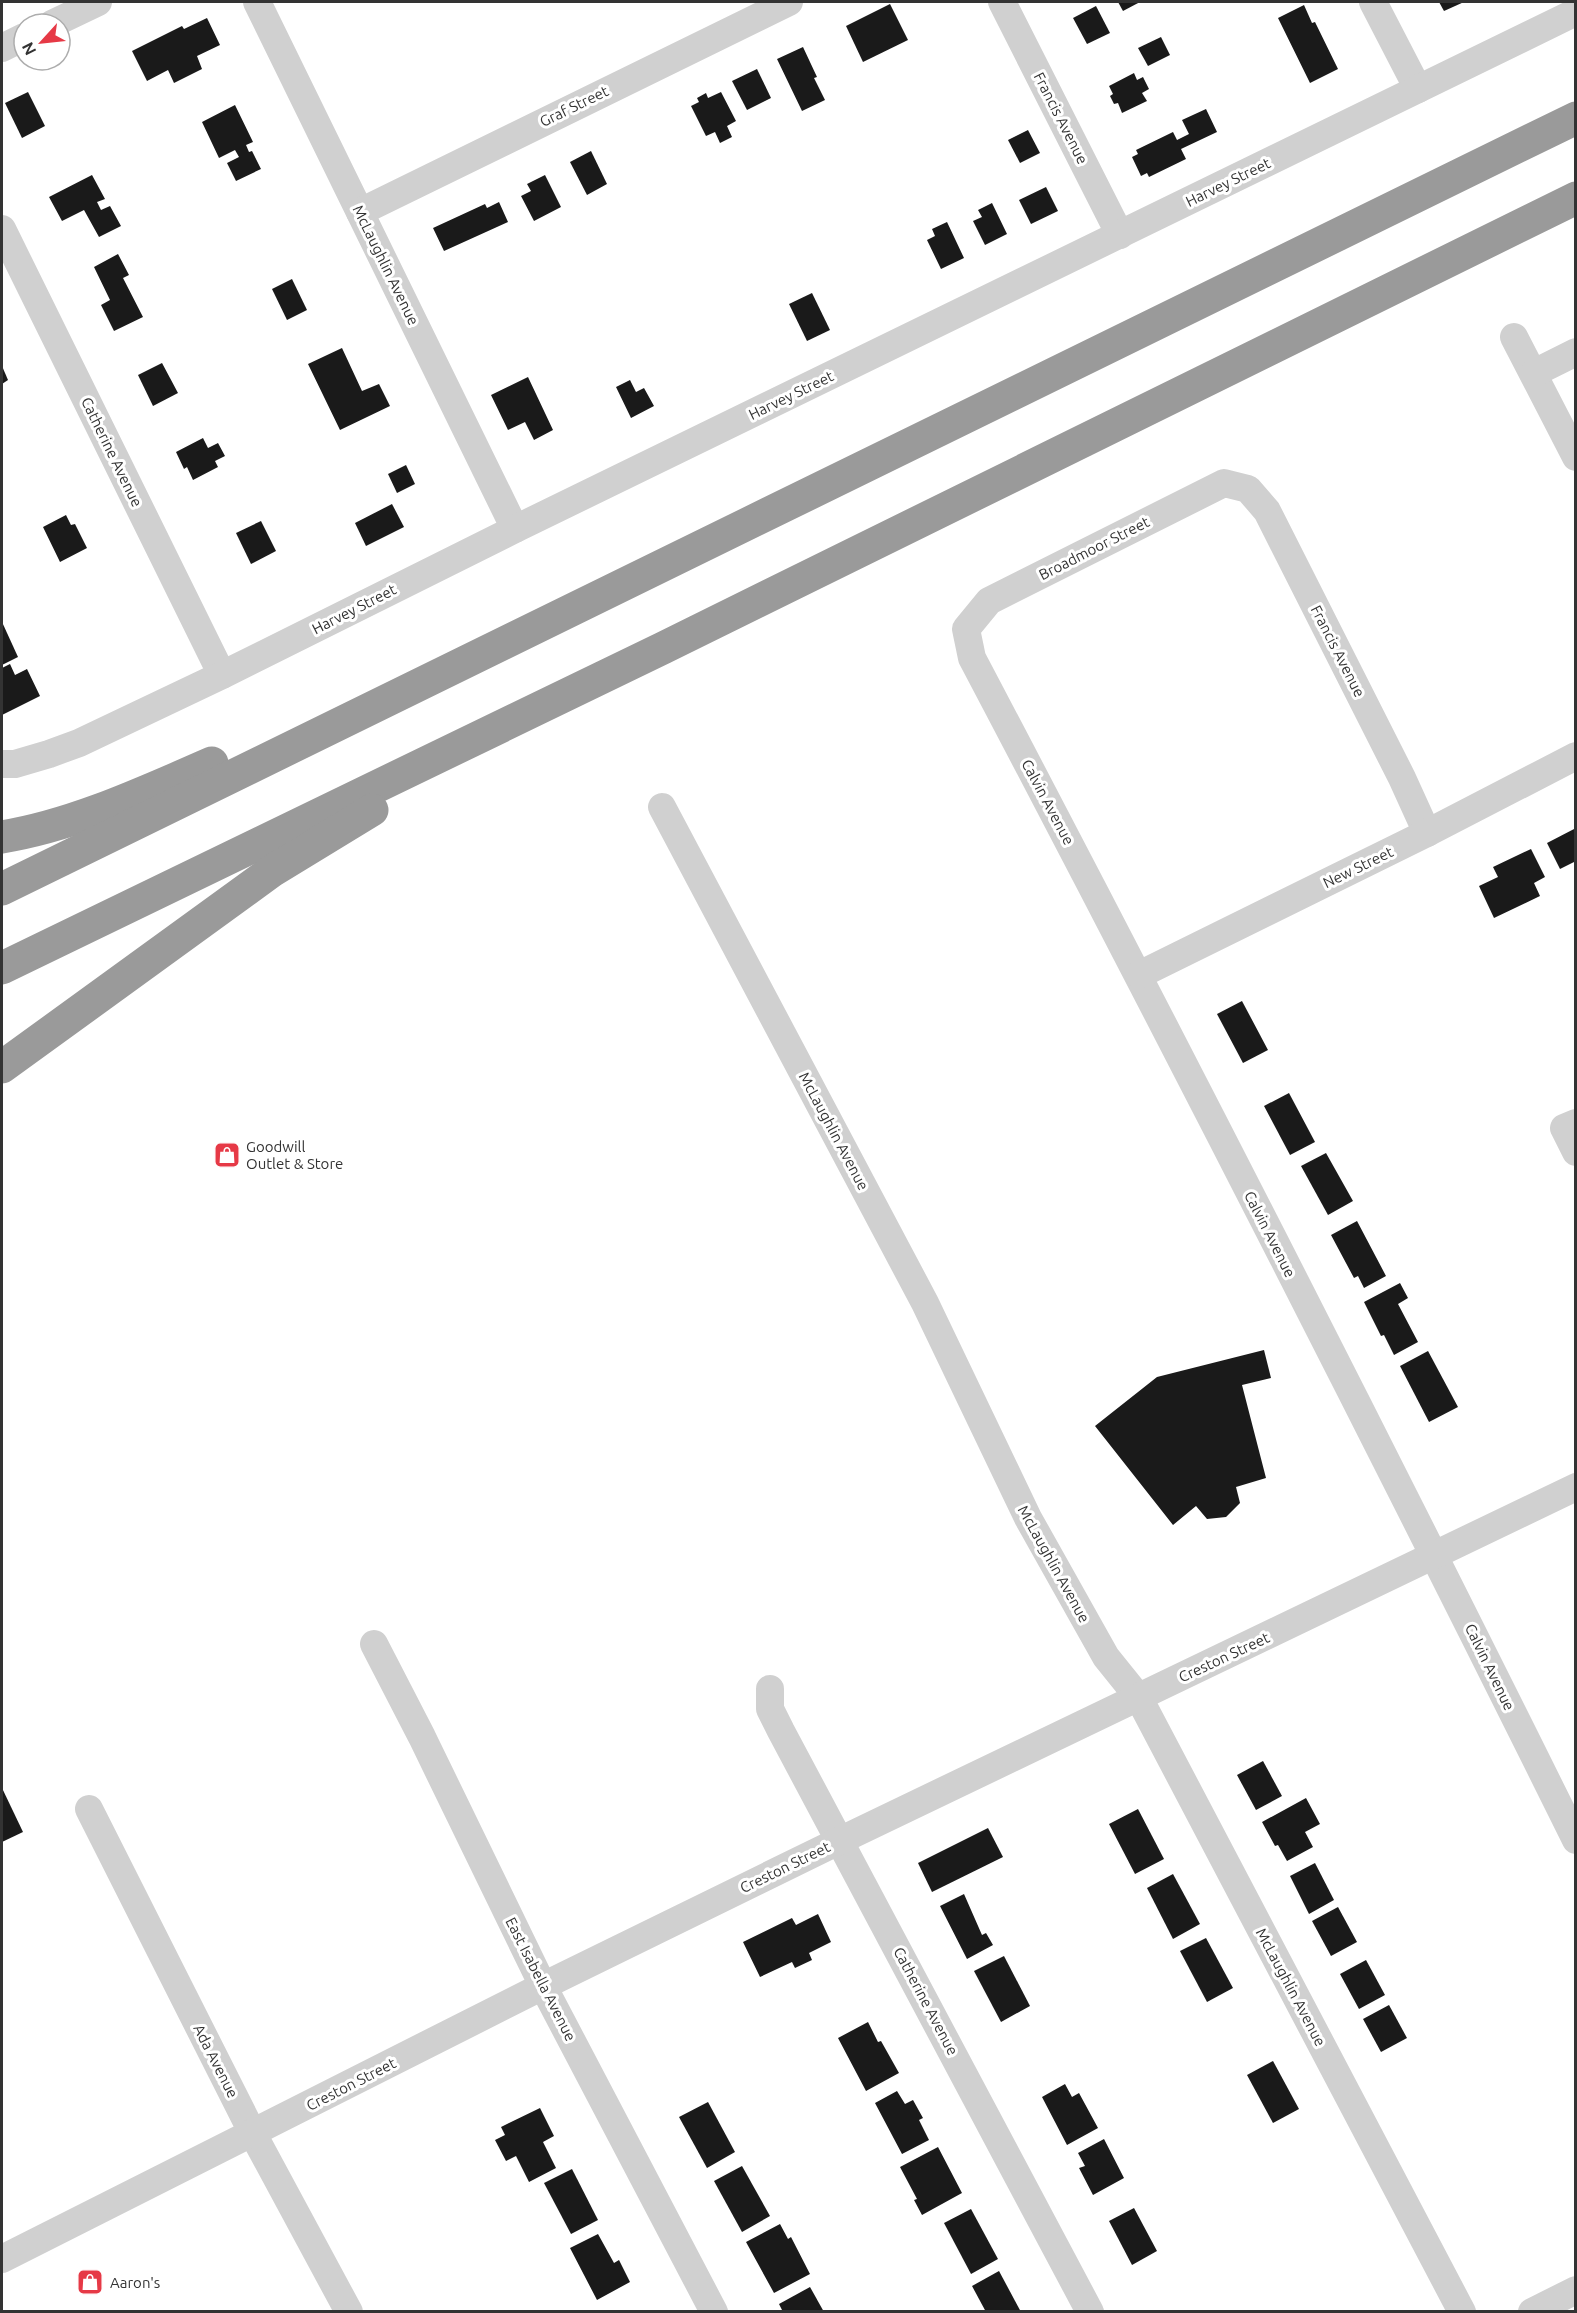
<svg xmlns="http://www.w3.org/2000/svg" width="1577" height="2313" viewBox="0 0 1577 2313" font-family="Ubuntu,sans-serif">
	<style>
		.building { fill: #1a1a1a }
		.lines { fill: none; stroke-linecap: round; stroke-linejoin: round }
		.minor { stroke: #d0d0d0; stroke-width: 28 }
		.highway { stroke: #9a9a9a; stroke-width: 33 }
		.labels { text-anchor: middle; dominant-baseline: central; stroke-width: 6; stroke-linejoin: round; paint-order: stroke }
		.street-label { font-size: 15px; fill: #333; stroke: #fff }
		.poi-label { font-size: 15px; fill: #333; stroke: #fff; text-anchor: start }
	</style>
	<rect width="100%" height="100%" fill="#fff"/>
	<!-- building -->
	<g class="building">
		<path d="M1118 2H1140L1123 11Z"/>
		<path d="M1439 2H1464L1444 11Z"/>
		<path d="M890 4 908 40 863 62 846 26Z"/>
		<path d="M1304 5 1312 23 1315 22 1338 69 1310 83 1278 18Z"/>
		<path d="M1096 6 1110 33 1087 44 1073 18Z"/>
		<path d="M207 18 220 45 197 56 202 69 174 83 168 70 147 81 132 51 182 26 184 29Z"/>
		<path d="M1161 37 1170 55 1148 66 1138 48Z"/>
		<path d="M803 47 817 77 814 78 825 100 802 111 777 59Z"/>
		<path d="M757 69 771 98 747 110 732 81Z"/>
		<path d="M1134 73 1137 80 1143 77 1149 89 1142 93 1147 101 1122 113 1118 103 1114 104 1110 96 1113 94 1109 86Z"/>
		<path d="M28 92 45 126 22 138 5 103Z"/>
		<path d="M721 92 736 121 727 126 732 137 720 143 715 132 706 136 691 106 699 102 697 98 706 93 708 98Z"/>
		<path d="M235 105 253 142 246 145 249 152 252 151 261 169 236 181 227 163 239 157 235 150 219 158 202 122Z"/>
		<path d="M1206 109 1217 132 1181 149 1186 159 1149 177 1147 173 1141 176 1132 157 1138 154 1136 150 1173 132 1177 140 1189 134 1182 120Z"/>
		<path d="M1028 130 1040 153 1020 163 1008 140Z"/>
		<path d="M591 151 607 184 587 195 570 162Z"/>
		<path d="M92 175 105 199 97 202 101 210 110 206 121 226 99 237 84 210 62 221 49 197Z"/>
		<path d="M545 175 561 207 534 221 521 196 531 191 527 184Z"/>
		<path d="M1046 187 1058 211 1031 224 1019 200Z"/>
		<path d="M499 202 508 222 444 251 433 228 485 204 487 208Z"/>
		<path d="M992 203 1007 234 985 245 973 221 982 217 978 210Z"/>
		<path d="M947 222 964 258 941 269 927 240 935 236 932 229Z"/>
		<path d="M118 254 129 275 123 278 143 317 114 331 101 305 110 300 94 267Z"/>
		<path d="M292 279 307 310 287 320 272 289Z"/>
		<path d="M812 293 830 330 807 341 789 304Z"/>
		<path d="M342 348 362 391 379 384 390 406 340 430 308 364Z"/>
		<path d="M162 363 178 393 153 406 138 375Z"/>
		<path d="M2 366 8 380 2 384Z"/>
		<path d="M528 377 553 430 534 440 525 422 508 430 491 395Z"/>
		<path d="M630 380 636 392 644 388 654 406 631 418 616 387Z"/>
		<path d="M203 438 208 448 218 443 225 456 215 461 218 467 193 480 187 467 184 469 176 452Z"/>
		<path d="M406 465 415 484 397 493 388 474Z"/>
		<path d="M392 504 404 527 366 546 355 523Z"/>
		<path d="M66 515 71 525 75 524 87 548 60 562 43 527Z"/>
		<path d="M261 521 276 551 251 564 236 533Z"/>
		<path d="M2 622 18 657 2 665Z"/>
		<path d="M10 664 15 675 27 669 40 696 2 715V668Z"/>
		<path d="M1576 828V861L1560 869 1547 843Z"/>
		<path d="M1531 849 1545 877 1534 883 1540 896 1494 918 1479 886 1498 877 1493 867Z"/>
		<path d="M1242 1001 1268 1050 1243 1063 1217 1014Z"/>
		<path d="M1289 1093 1315 1142 1290 1155 1264 1106Z"/>
		<path d="M1326 1153 1353 1201 1328 1215 1301 1166Z"/>
		<path d="M1357 1221 1386 1276 1364 1288 1358 1276 1354 1278 1331 1235Z"/>
		<path d="M1400 1283 1408 1298 1398 1304 1418 1342 1394 1355 1384 1335 1381 1336 1364 1302Z"/>
		<path d="M1264 1350 1271 1378 1242 1385 1266 1478 1236 1487 1240 1503 1226 1517 1207 1519 1196 1506 1173 1525 1095 1426 1157 1377Z"/>
		<path d="M1428 1351 1458 1407 1429 1422 1400 1366Z"/>
		<path d="M1263 1761 1282 1796 1256 1810 1237 1775Z"/>
		<path d="M2 1788 23 1832 2 1842Z"/>
		<path d="M1306 1798 1320 1824 1305 1832 1313 1847 1287 1861 1278 1845 1275 1846 1262 1822Z"/>
		<path d="M1138 1809 1164 1859 1135 1874 1109 1824Z"/>
		<path d="M988 1828 1003 1857 932 1892 918 1863Z"/>
		<path d="M1315 1863 1334 1900 1309 1914 1290 1876Z"/>
		<path d="M1173 1874 1200 1924 1173 1939 1147 1888Z"/>
		<path d="M964 1894 982 1935 986 1933 993 1945 967 1959 940 1906Z"/>
		<path d="M1338 1907 1357 1942 1331 1956 1312 1921Z"/>
		<path d="M818 1914 831 1942 809 1953 812 1960 795 1968 792 1962 760 1977 743 1942 792 1918 796 1925Z"/>
		<path d="M1206 1938 1233 1988 1207 2002 1180 1951Z"/>
		<path d="M1004 1956 1030 2006 1001 2022 974 1971Z"/>
		<path d="M1366 1960 1385 1995 1359 2009 1340 1974Z"/>
		<path d="M1389 2005 1407 2038 1381 2052 1363 2019Z"/>
		<path d="M868 2022 878 2042 881 2041 899 2073 866 2091 838 2038Z"/>
		<path d="M1273 2061 1299 2109 1273 2123 1247 2075Z"/>
		<path d="M1065 2084 1072 2097 1079 2093 1098 2128 1067 2145 1042 2097Z"/>
		<path d="M897 2091 905 2104 913 2100 923 2118 919 2120 929 2140 902 2154 875 2103Z"/>
		<path d="M708 2102 735 2152 707 2168 679 2117Z"/>
		<path d="M540 2108 554 2136 543 2142 556 2168 529 2182 516 2156 506 2161 495 2140 505 2135 501 2127Z"/>
		<path d="M1104 2139 1124 2178 1093 2195 1079 2168 1085 2166 1078 2153Z"/>
		<path d="M938 2147 962 2193 922 2215 914 2200 917 2199 900 2167Z"/>
		<path d="M742 2166 770 2216 742 2232 714 2181Z"/>
		<path d="M572 2169 598 2220 571 2234 544 2183Z"/>
		<path d="M1134 2208 1157 2251 1132 2265 1109 2221Z"/>
		<path d="M971 2209 998 2259 971 2274 944 2223Z"/>
		<path d="M780 2224 788 2239 791 2237 810 2274 774 2293 746 2242Z"/>
		<path d="M598 2234 614 2263 619 2260 630 2282 597 2300 570 2248Z"/>
		<path d="M999 2271 1021 2312H986L972 2286Z"/>
		<path d="M810 2287 824 2312H783L779 2304Z"/>
	</g>
	<g class="lines">
		<!-- minor -->
		<g class="minor">
			<path d="M257 2 515 529"/>
			<path d="M1002 2 1120 235"/>
			<path d="M1373 2 1418 89"/>
			<path d="M52 24 98 2"/>
			<path d="M2 48 24 37"/>
			<path d="M360 212 789 2"/>
			<path d="M2 229 222 675"/>
			<path d="M1514 337 1576 457"/>
			<path d="M1534 373 1576 352"/>
			<path d="M2 764H15L49 754 79 743 222 675 515 529 1576 12"/>
			<path d="M662 807 925 1303 1028 1518 1106 1657 1139 1698 1462 2312"/>
			<path d="M1427 833 1402 778 1267 511 1248 489 1224 483 989 601 966 629 972 658C1178 1049 1379 1443 1576 1840"/>
			<path d="M1139 975 1427 833 1576 756"/>
			<path d="M1576 1123 1564 1128 1576 1152"/>
			<path d="M374 1644 422 1737 543 1986 714 2312"/>
			<path d="M770 1689V1709L781 1731 1090 2312"/>
			<path d="M89 1809 253 2134 349 2312"/>
			<path d="M2 2259 543 1986 841 1840 1576 1487"/>
			<path d="M1532 2312 1576 2290"/>
		</g>
		<!-- highway -->
		<g class="highway">
			<path d="M2 837C75 825 145 792 212 763"/>
			<path d="M2 889 1576 118"/>
			<path d="M2 968 663 648 1576 198"/>
			<path d="M2 1067 272 871 372 810"/>
		</g>
	</g>
	<!-- icons -->
	<defs>
		<g id="shop-square" transform="scale(1.35)"><rect x="-9" y="-9" width="18" height="18" rx="4" fill="#e63946" stroke="#fff"/><path d="M-5-2.5h2.3a2.7 3.5 0 0 1 5.4 0H5L5.5 6h-11ZM-1.5-2.5h3a1.5 2.3 0 0 0-3 0Z" fill="#fff"/></g>
	</defs>
	<g fill-rule="evenodd">
		<use href="#shop-square" x="227" y="1155"/>
		<use href="#shop-square" x="90" y="2282"/>
	</g>
	<g class="labels">
		<!-- street labels -->
		<g class="street-label">
			<text transform="translate(574 106) rotate(-26)">Graf Street</text>
			<text transform="translate(1061 118) rotate(63)">Francis Avenue</text>
			<text transform="translate(1228 182) rotate(-26)">Harvey Street</text>
			<text transform="translate(386 265) rotate(64)">McLaughlin Avenue</text>
			<text transform="translate(791 395) rotate(-26)">Harvey Street</text>
			<text transform="translate(112 452) rotate(64)">Catherine Avenue</text>
			<text transform="translate(1094 548) rotate(-27)">Broadmoor Street</text>
			<text transform="translate(354 609) rotate(-27)">Harvey Street</text>
			<text transform="translate(1338 651) rotate(63)">Francis Avenue</text>
			<text transform="translate(1048 802) rotate(62)">Calvin Avenue</text>
			<text transform="translate(1358 867) rotate(-26)">New Street</text>
			<text transform="translate(834 1131) rotate(62)">McLaughlin Avenue</text>
			<text transform="translate(1270 1234) rotate(63)">Calvin Avenue</text>
			<text transform="translate(1054 1564) rotate(61)">McLaughlin Avenue</text>
			<text transform="translate(1224 1657) rotate(-25)">Creston Street</text>
			<text transform="translate(1490 1667) rotate(64)">Calvin Avenue</text>
			<text transform="translate(785 1867) rotate(-26)">Creston Street</text>
			<text transform="translate(541 1979) rotate(63)">East Isabella Avenue</text>
			<text transform="translate(1291 1987) rotate(62)">McLaughlin Avenue</text>
			<text transform="translate(926 2001) rotate(62)">Catherine Avenue</text>
			<text transform="translate(216 2061) rotate(63)">Ada Avenue</text>
			<text transform="translate(351 2084) rotate(-27)">Creston Street</text>
		</g>
		<!-- poi labels -->
		<g class="poi-label">
			<text x="246" y="1146">Goodwill<tspan x="246" dy="17">Outlet &amp; Store</tspan></text>
			<text x="110" y="2282">Aaron's</text>
		</g>
	</g>
	<!-- border -->
	<rect width="1577" height="2313" fill="none" stroke="#333333" stroke-width="6"/>
	<!-- north arrow -->
	<g transform="translate(42 42) rotate(243)"><circle r="28" fill="#ffffff" stroke="#adadad" stroke-width="1.5"/>
	<path d="M0-4.5L10 22L0 15L-10 22Z" fill="#e63946"/>
	<text y="-9" font-size="16" font-weight="bold" text-anchor="middle" fill="#333333">N</text>
	</g>
</svg>
